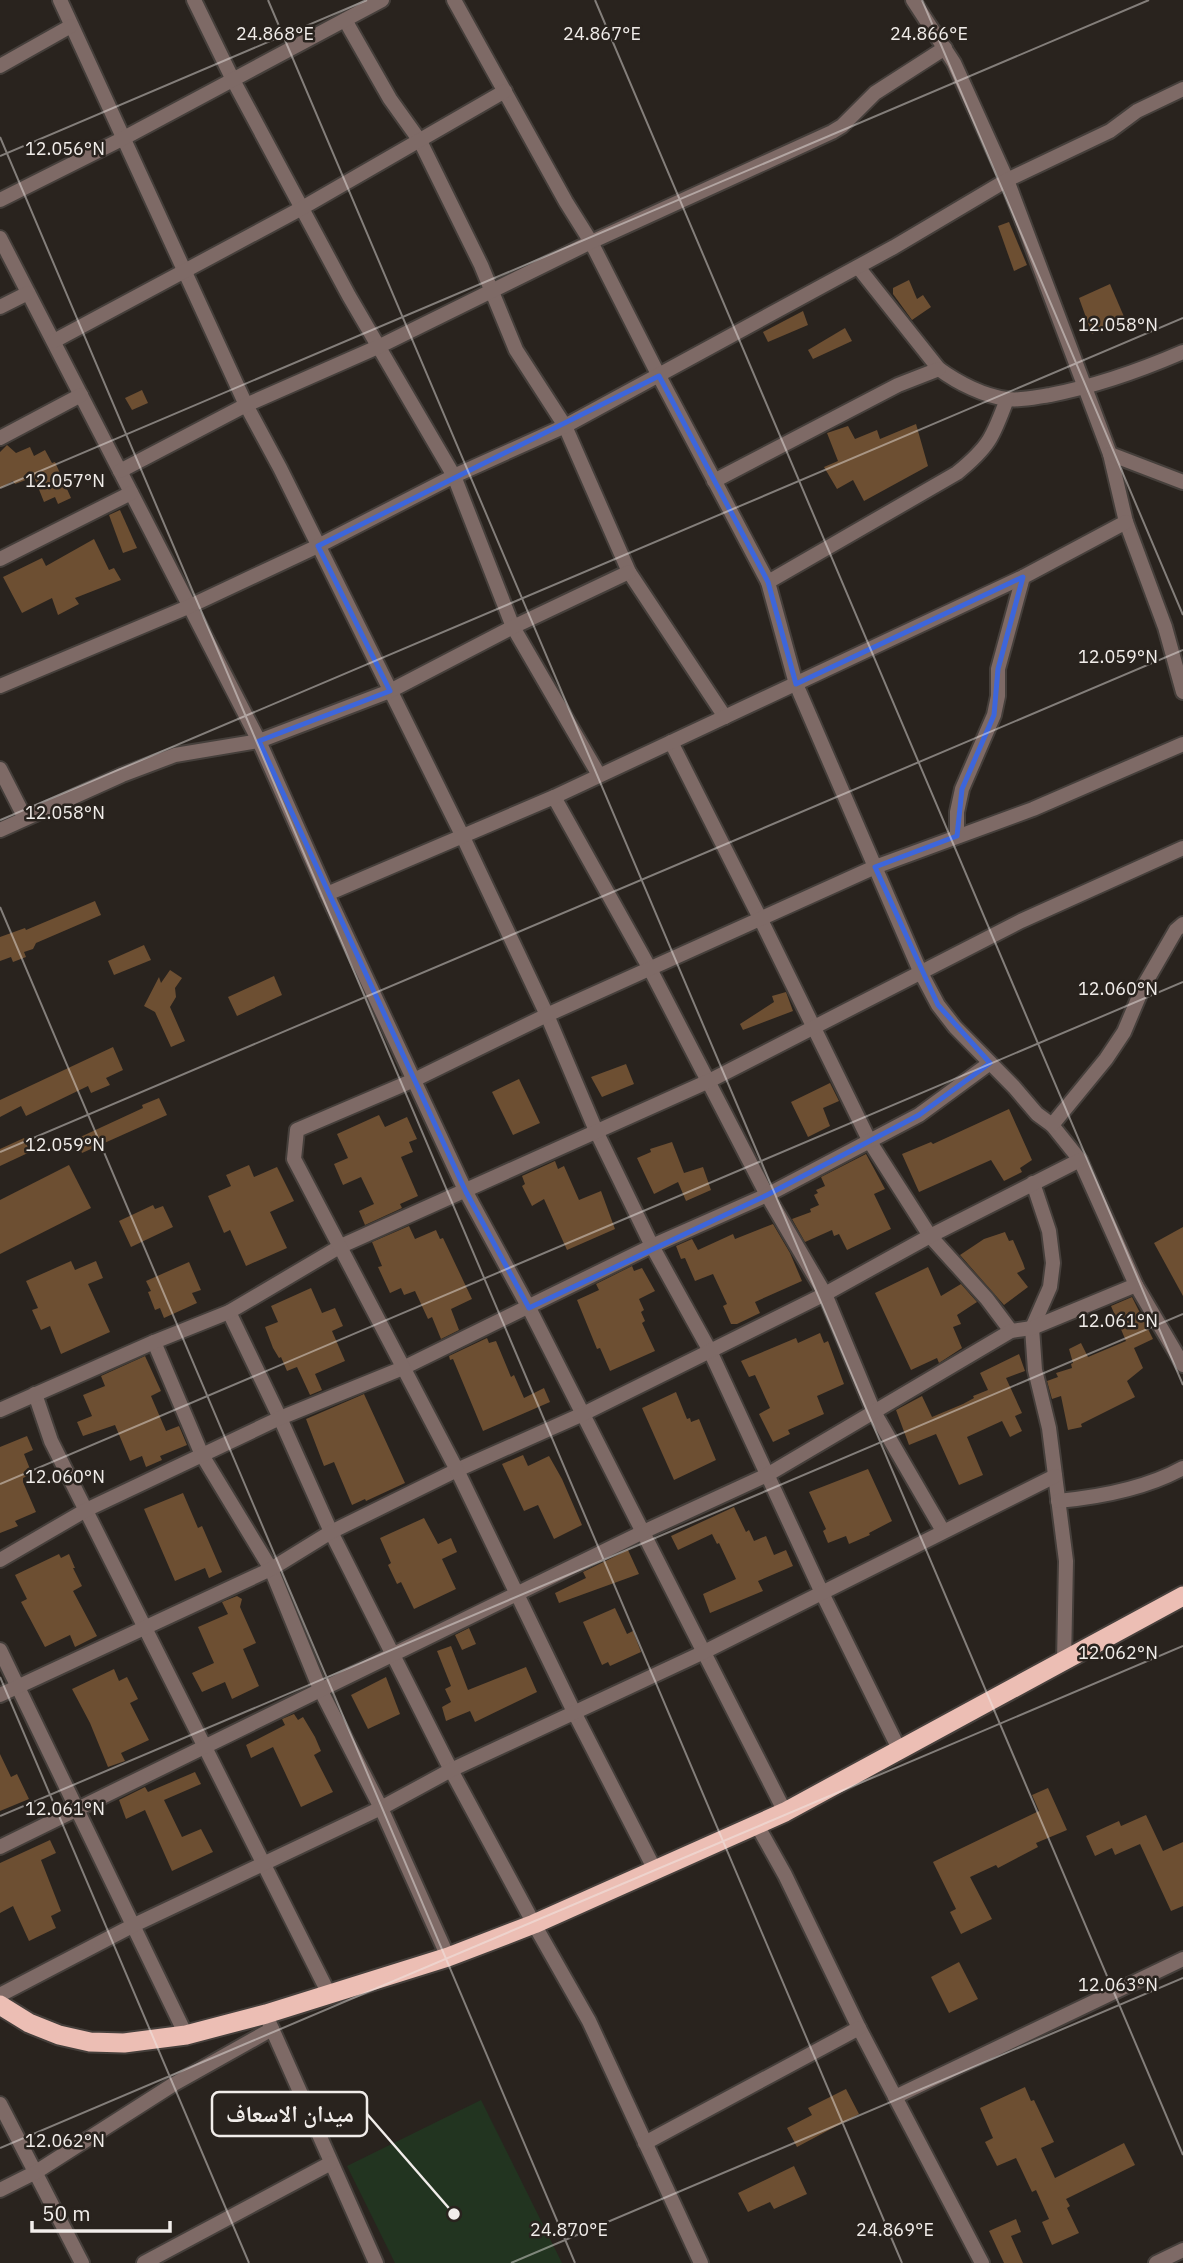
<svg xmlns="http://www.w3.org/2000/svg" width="1183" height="2263" viewBox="0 0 1183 2263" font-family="'IBM Plex Sans','Noto Naskh Arabic',sans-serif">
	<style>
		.green { fill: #223420 }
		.building { fill: #6d4f32 }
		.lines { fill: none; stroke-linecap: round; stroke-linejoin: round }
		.minor-casing { stroke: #453f3b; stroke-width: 18 }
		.trunk-casing { stroke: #453f3b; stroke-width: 23 }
		.minor { stroke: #7e6a66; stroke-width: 14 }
		.trunk { stroke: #ecbeb4; stroke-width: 19 }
		.marked { fill: none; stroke: #3d66db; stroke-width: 5; stroke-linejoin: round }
		.ticks { fill: none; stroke: #f1edea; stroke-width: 2; stroke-opacity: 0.45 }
		.ticks-label { font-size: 18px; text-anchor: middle; fill: #f1edea; stroke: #29231e; stroke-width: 5; stroke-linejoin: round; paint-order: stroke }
		.leader { fill: none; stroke: #f1edea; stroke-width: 2.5 }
		.callout-dot { fill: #f1edea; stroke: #29231e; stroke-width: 2.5 }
		.callout { fill: #29231e; stroke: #f1edea; stroke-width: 2.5 }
		.callout-label { font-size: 23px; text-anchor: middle; font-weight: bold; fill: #f1edea }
	</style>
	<rect width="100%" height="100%" fill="#29231e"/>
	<!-- green -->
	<path class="green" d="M481 2100 562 2263H395L347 2166Z"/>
	<!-- building -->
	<g class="building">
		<path d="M1009 222 1027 265 1014 271 998 226Z"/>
		<path d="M909 280 917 299 923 295 931 307 912 320 893 294V288Z"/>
		<path d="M1110 284 1125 319 1092 334 1079 298Z"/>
		<path d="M803 311 808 325 768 342 763 332Z"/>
		<path d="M845 328 852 341 813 359 808 350Z"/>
		<path d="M142 390 148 403 132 410 125 398Z"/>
		<path d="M916 424 928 466 864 501 853 480 837 489 824 467 838 461 827 433 848 426 855 439 877 430 880 439Z"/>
		<path d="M7 445 16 453 30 447 34 456 45 450 52 463 55 462 71 498 58 504 55 497 44 502 34 477 15 484 13 481 0 488V452Z"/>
		<path d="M120 510 137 548 123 553 109 515Z"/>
		<path d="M94 539 109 570 114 568 121 580 75 598 79 604 58 615 52 598 22 613 3 577 42 558 46 566Z"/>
		<path d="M95 901 101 915 36 943 33 949 24 952 26 957 13 962 11 957 0 961V937L25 928 26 930Z"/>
		<path d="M144 945 151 960 114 975 108 961Z"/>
		<path d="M170 970 182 978 175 988 176 997 170 1007 185 1041 171 1047 155 1012 144 1006 159 977 161 983Z"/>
		<path d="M274 976 282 995 237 1016 228 997Z"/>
		<path d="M786 992 793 1011 743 1030 740 1024 774 1002 772 996Z"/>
		<path d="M113 1047 123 1070 106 1078 110 1085 91 1093 88 1086 26 1116 21 1106 0 1117V1100Z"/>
		<path d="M626 1064 634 1084 602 1097 591 1077Z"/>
		<path d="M519 1079 540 1123 513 1135 492 1092Z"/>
		<path d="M830 1083 839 1101 823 1108 830 1126 808 1137 791 1102Z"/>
		<path d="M159 1098 167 1115 82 1153 76 1139 143 1108 142 1105Z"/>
		<path d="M1009 1109 1032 1160 1020 1168 1022 1172 1004 1181 991 1160 919 1192 902 1154 931 1142 933 1144Z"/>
		<path d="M379 1115 385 1127 407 1117 417 1139 409 1142 413 1152 401 1157 418 1196 400 1204 402 1208 365 1225 359 1211 374 1204 361 1177 343 1185 334 1164 348 1158 337 1134Z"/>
		<path d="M24 1138 30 1152 0 1166V1149Z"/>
		<path d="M672 1142 684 1173 703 1167 711 1190 686 1201 678 1182 654 1194 637 1158 651 1152 650 1149Z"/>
		<path d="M866 1154 885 1189 874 1194 891 1229 847 1250 839 1234 834 1236 832 1230 805 1242 792 1219 811 1212 810 1209 819 1205 814 1195 818 1193 816 1190 825 1186 821 1177Z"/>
		<path d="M555 1161 558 1169 564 1166 579 1200 601 1191 615 1229 567 1250 544 1199 532 1206 522 1186 525 1184 522 1176Z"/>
		<path d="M69 1165 91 1208 0 1254V1200Z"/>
		<path d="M249 1165 254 1177 277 1167 294 1201 270 1212 287 1248 246 1266 230 1230 224 1233 208 1196 231 1186 226 1175Z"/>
		<path d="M153 1205 155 1209 163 1206 173 1227 131 1247 119 1221Z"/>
		<path d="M773 1224 790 1253 802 1281 755 1302 760 1313 737 1324H731L723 1306 727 1304 713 1274 695 1281 685 1258 681 1259 676 1246 692 1239 698 1250 733 1234 735 1239Z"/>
		<path d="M409 1226 415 1239 436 1230 440 1239 443 1238 472 1299 451 1309 459 1330 441 1339 432 1317 428 1319 415 1291 404 1295 401 1288 390 1293 378 1267 382 1266 372 1242Z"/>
		<path d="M1183 1227V1296L1154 1243Z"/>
		<path d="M1005 1232 1009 1241 1013 1240 1023 1263 1025 1269 1017 1273 1028 1287 1004 1305 960 1255 984 1239Z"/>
		<path d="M71 1261 75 1270 96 1261 103 1278 88 1284 110 1332 61 1354 50 1326 41 1330 32 1310 38 1308 26 1281Z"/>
		<path d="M189 1262 201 1290 192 1293 197 1303 164 1318 160 1308 155 1310 148 1292 151 1291 146 1281Z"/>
		<path d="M632 1266 634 1271 642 1268 655 1291 639 1299 644 1310 641 1312 645 1321 642 1323 655 1351 610 1371 600 1348 597 1349 577 1300 599 1290 596 1284Z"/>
		<path d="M928 1267 941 1296 961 1284 977 1302 957 1315 961 1324 953 1327 962 1348 939 1363 937 1358 911 1370 875 1293Z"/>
		<path d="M311 1288 322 1313 335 1308 343 1326 332 1331 345 1361 315 1374 322 1390 310 1395 297 1367 287 1371 281 1357 279 1358 273 1348 265 1327 278 1322 271 1306Z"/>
		<path d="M1132 1297 1153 1339 1134 1348 1143 1368 1127 1381 1135 1397 1081 1424 1082 1427 1068 1430 1061 1396 1052 1399 1047 1381 1058 1377 1056 1373 1072 1368 1071 1364 1073 1363 1069 1349 1081 1343 1088 1357 1126 1341 1111 1306Z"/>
		<path d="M820 1333 824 1343 828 1341 844 1384 817 1396 824 1414 788 1430 790 1434 773 1442 759 1414 770 1408 755 1375 749 1377 741 1361 796 1338 798 1343Z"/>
		<path d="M487 1338 489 1343 496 1341 511 1377 514 1375 524 1398 544 1388 550 1402 483 1431 453 1359 450 1360 449 1356Z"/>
		<path d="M1019 1354 1025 1371 1006 1378 1022 1413 1015 1416 1022 1431 1010 1437 1002 1421 967 1437 983 1475 959 1485 936 1434 909 1445 896 1410 922 1396 932 1417 963 1404 974 1398 973 1396 988 1390 980 1373Z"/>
		<path d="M145 1356 161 1391 151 1396 166 1431 179 1426 187 1445 160 1456 162 1460 146 1467 142 1456 130 1461 115 1425 83 1436 77 1422 92 1416 83 1395 105 1386 101 1376Z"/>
		<path d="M676 1392 687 1419 690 1418 691 1422 699 1419 716 1460 674 1480 642 1408Z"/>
		<path d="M364 1394 405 1483 366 1501 365 1499 352 1505 334 1462 324 1466 306 1419Z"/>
		<path d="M27 1436 33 1450 24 1454 32 1474 23 1478V1482L36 1512 15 1521 18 1526 0 1533V1447Z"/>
		<path d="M523 1455 528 1466 549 1456 562 1479 582 1525 554 1539 538 1505 524 1511 502 1464Z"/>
		<path d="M868 1469 892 1521 869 1533 870 1535 849 1544 846 1536 828 1543 823 1531 826 1529 809 1492Z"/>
		<path d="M183 1493 198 1528 202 1526 222 1572 209 1578 205 1568 175 1581 144 1509Z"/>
		<path d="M734 1507 746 1532 749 1530 754 1541 766 1536 774 1555 786 1550 793 1566 758 1581 763 1591 710 1613 703 1594 736 1579 719 1543 717 1544 712 1534 678 1550 671 1536Z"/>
		<path d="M424 1518 438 1544 451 1538 457 1552 442 1559 456 1589 414 1609 401 1582 397 1584 388 1565 391 1563 380 1538Z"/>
		<path d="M628 1550 639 1574 559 1603 555 1593 586 1578 583 1572Z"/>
		<path d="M59 1554 61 1558 69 1554 75 1568H73L82 1586 73 1591 97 1636 75 1647 70 1635 45 1647 21 1602 27 1599 15 1575Z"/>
		<path d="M237 1596 242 1599 240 1607 256 1643 243 1649 259 1686 232 1699 225 1682 202 1692 192 1673 214 1663 198 1627 228 1614 222 1602Z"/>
		<path d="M615 1608 627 1634 633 1631 641 1652 610 1666 608 1662 602 1665 583 1622Z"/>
		<path d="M469 1628 476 1644 462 1650 455 1635Z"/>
		<path d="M451 1646 468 1690 526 1667 537 1692 475 1722 470 1711 446 1721 442 1707 451 1702 445 1689 451 1686 437 1651Z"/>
		<path d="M114 1669 119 1681 127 1677 138 1699 130 1703 149 1740 121 1753 125 1761 108 1767 90 1723 72 1689Z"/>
		<path d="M386 1677 400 1714 368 1729 351 1695Z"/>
		<path d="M294 1714 298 1720 303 1717 315 1737 321 1751 314 1755 333 1792 301 1807 273 1747 251 1758 246 1745 285 1725 282 1719Z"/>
		<path d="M0 1754 11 1777 17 1774 29 1799 0 1811Z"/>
		<path d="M195 1772 201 1784 164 1800 182 1837 201 1829 213 1852 172 1871 145 1810 126 1819 119 1800 145 1787 148 1792Z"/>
		<path d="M1048 1788 1067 1830 1036 1843 1038 1847 998 1868 996 1865 970 1877 992 1919 961 1934 950 1912 956 1909 933 1862 1039 1811 1032 1795Z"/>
		<path d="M1146 1815 1163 1851 1183 1842V1906L1171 1911 1140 1844 1115 1855 1112 1848 1095 1856 1086 1836 1119 1821 1121 1826Z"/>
		<path d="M50 1840 56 1853 41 1860 61 1911 51 1916 56 1928 29 1941 13 1906 0 1913V1863Z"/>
		<path d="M959 1962 978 1999 949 2013 931 1977Z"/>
		<path d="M1025 2087 1031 2101 1034 2100 1054 2142 1041 2148 1055 2178 1124 2143 1135 2165 1066 2199 1070 2206 1067 2208 1079 2233 1052 2245 1042 2222 1049 2219 1036 2190 1032 2192 1016 2158 997 2166 985 2142 993 2138 980 2108Z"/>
		<path d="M846 2089 859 2114 797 2147 787 2128 812 2115 808 2108Z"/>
		<path d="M794 2166 807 2194 774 2209 770 2202 748 2212 738 2193Z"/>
		<path d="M1016 2219 1021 2232 1011 2236 1023 2263H1004L989 2231Z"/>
	</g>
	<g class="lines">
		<!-- minor casing -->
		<g class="minor-casing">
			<g id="minor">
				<path d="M60 0 246 405 280 468 463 837 547 1015 597 1133 652 1246 710 1351 822 1593 900 1751"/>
				<path d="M194 0 233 80 349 296 454 476 513 627 599 775"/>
				<path d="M454 0 566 202 591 242 659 376 768 582 796 684 920 971 938 1005 955 1027 1014 1087 1037 1114 1052 1125 1080 1160 1136 1285 1183 1365"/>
				<path d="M913 0 954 63 1007 180 1110 454 1126 522 1165 627 1183 692"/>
				<path d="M345 20 390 99 420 141 481 265 516 350 565 426 629 572 725 717"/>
				<path d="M0 66 71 26"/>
				<path d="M0 200 122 139 382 0"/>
				<path d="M0 238 259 741 327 894 466 1192 529 1308 785 1812"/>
				<path d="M858 267 939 369C958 383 984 396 1007 399 1022 401 1036 397 1050 395 1097 386 1139 371 1183 352"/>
				<path d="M0 307 28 293"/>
				<path d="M54 341 302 208 505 91"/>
				<path d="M0 438 81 395"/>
				<path d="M1110 454 1183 482"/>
				<path d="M120 471 246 405 380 346 591 242 832 132 842 126 875 93 945 48"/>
				<path d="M714 481 898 385 939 369"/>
				<path d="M0 559 131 493"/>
				<path d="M768 582 957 473C989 447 993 437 1007 399"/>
				<path d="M0 686 188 607 318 546 454 476 565 426 894 247 1007 180 1110 131 1137 111 1183 89"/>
				<path d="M671 742 760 918 870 1142 930 1236 987 1299 1011 1331"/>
				<path d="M0 769 25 818"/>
				<path d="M554 797 650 969 767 1195 825 1294 874 1412 943 1531"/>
				<path d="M0 830 122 775 175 755 259 741 390 691 513 627 629 572"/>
				<path d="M957 836V812L962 789 994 715 998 696V669L1023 577"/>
				<path d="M327 894 554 797 1023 577 1126 522"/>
				<path d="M1052 1125 1106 1059 1124 1032 1143 987 1176 930 1183 924"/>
				<path d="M1033 1183 1049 1231 1053 1263 1050 1287 1032 1328 1035 1370 1049 1428 1066 1561 1064 1662"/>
				<path d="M229 1312 280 1418 331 1532 451 1770 534 1924 589 2021 701 2263"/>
				<path d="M154 1342 202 1455 271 1569 320 1689 381 1808 448 1957"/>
				<path d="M35 1394 51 1441 329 1994"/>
				<path d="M0 1410 154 1342 229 1312 341 1246 709 1081 1021 921 1183 848"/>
				<path d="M1058 1501C1101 1497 1145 1489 1183 1468"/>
				<path d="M0 1560 86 1510 280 1418 403 1368 652 1246 767 1195 919 1115 990 1063"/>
				<path d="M0 1650 186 2035"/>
				<path d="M0 1695 271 1569 331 1532 457 1470 583 1414 825 1294 930 1236 1080 1160"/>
				<path d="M757 1825 785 1875 859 2028 982 2263"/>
				<path d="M0 1847 643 1532 767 1475 1011 1331 1032 1328 1136 1285"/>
				<path d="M655 1870 575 1714 457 1470 294 1159 297 1130 414 1080 547 1015 875 867 1033 809 1183 744"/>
				<path d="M0 1995 132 1926 381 1808 451 1770 704 1652 1055 1476"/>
				<path d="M269 2022 376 2263"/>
				<path d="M895 2097 1183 1959"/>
				<path d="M0 2104 82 2263"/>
				<path d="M645 2143 859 2028"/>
				<path d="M0 2190 36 2172 174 2084 272 2029"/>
				<path d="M144 2263 331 2163"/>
				<path d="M1156 2263 1183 2250"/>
			</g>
		</g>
		<!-- trunk casing -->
		<g class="trunk-casing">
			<path id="trunk" d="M0 2005 29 2023 59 2035 90 2042 124 2043 186 2035 266 2014 448 1957 534 1924 785 1812 1183 1596"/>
		</g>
		<!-- minor -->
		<use href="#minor" class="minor"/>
		<!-- trunk -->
		<use href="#trunk" class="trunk"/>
	</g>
	<!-- marked area -->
	<path class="marked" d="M659 376 768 582 796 684 1023 577 998 669 994 715 962 789 957 836 875 867 938 1005 990 1063 919 1115 767 1195 529 1308 466 1192 259 741 390 691 318 546Z"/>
	<!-- ticks -->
	<path class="ticks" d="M268 0 1183 2155M595 0 1183 1385M922 0 1183 615M0 137 902 2263M0 156 367 0M0 488 1149 0M0 820 1183 318M0 907 575 2263M0 1152 1183 650M0 1484 1183 982M0 1677 249 2263M0 1816 1183 1314M0 2148 1183 1646M511 2263 1183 1978"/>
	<g class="ticks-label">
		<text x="275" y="40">24.868°E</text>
		<text x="602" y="40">24.867°E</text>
		<text x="929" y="40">24.866°E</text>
		<text x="65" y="155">12.056°N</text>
		<text x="1118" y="331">12.058°N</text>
		<text x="65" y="487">12.057°N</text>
		<text x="1118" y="663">12.059°N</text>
		<text x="65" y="819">12.058°N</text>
		<text x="1118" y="995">12.060°N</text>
		<text x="65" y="1151">12.059°N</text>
		<text x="1118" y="1327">12.061°N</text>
		<text x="65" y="1483">12.060°N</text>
		<text x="1118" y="1659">12.062°N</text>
		<text x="65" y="1815">12.061°N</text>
		<text x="1118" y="1991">12.063°N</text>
		<text x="65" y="2147">12.062°N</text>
		<text x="569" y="2236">24.870°E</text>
		<text x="895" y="2236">24.869°E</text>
	</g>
	<!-- callouts -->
	<path class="leader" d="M454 2214L367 2114"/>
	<circle class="callout-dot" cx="454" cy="2214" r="7"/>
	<rect class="callout" x="212" y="2092" width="155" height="44" rx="7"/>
	<g class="callout-label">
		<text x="290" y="2122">ميدان الاسعاف</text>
	</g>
	<!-- scale -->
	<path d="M32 2221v10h138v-10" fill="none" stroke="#f1edea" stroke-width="3.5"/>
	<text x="42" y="2221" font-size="21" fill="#f1edea" stroke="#29231e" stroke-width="5" paint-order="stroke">50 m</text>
</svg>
